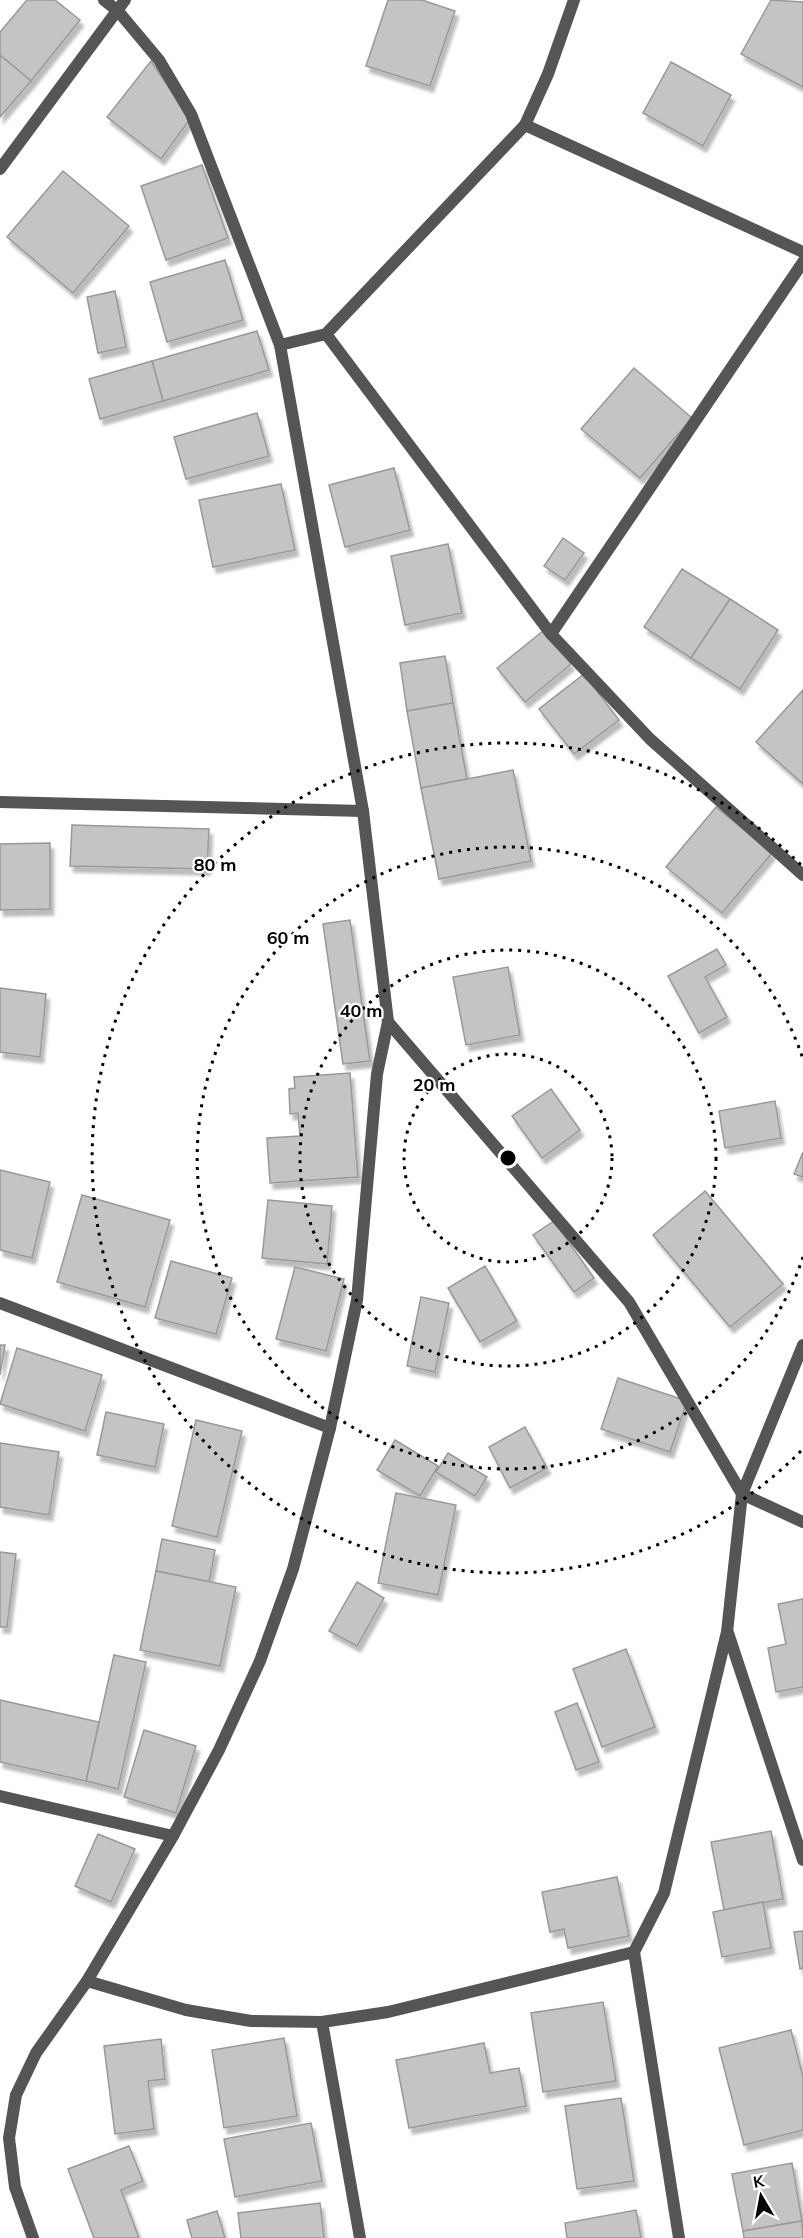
<svg xmlns="http://www.w3.org/2000/svg" width="803" height="2238" viewBox="0 0 803 2238" font-family="Mulish,sans-serif">
	<style>
		.building { fill: #c4c4c4; stroke: #999; stroke-width: 1.5; filter: url(#shadow) }
		.lines { fill: none; stroke-linecap: round; stroke-linejoin: round }
		.service { stroke: #555; stroke-width: 12 }
		.minor { stroke: #555; stroke-width: 12 }
		.tertiary { stroke: #555; stroke-width: 12 }
		.ring { fill: none; stroke: #000; stroke-width: 3; stroke-dasharray: 3 6 }
		.centre { fill: #000; stroke: #fff; stroke-width: 3 }
		.ring-label { font-size: 18px; text-anchor: middle; font-weight: bold; fill: #000; stroke: #fff; stroke-width: 4.5; stroke-linejoin: round; paint-order: stroke }
	</style>
	<defs>
		<filter id="shadow"><feDropShadow dx="3.5" dy="6" stdDeviation="1.5" flood-color="#0004"/></filter>
	</defs>
	<rect width="100%" height="100%" fill="#fff"/>
	<!-- building -->
	<g class="building">
		<path d="M27 0H55L80 20 31 81 0 55V32Z"/>
		<path d="M388 0H422L455 11 430 86 366 66Z"/>
		<path d="M771 0 803 2V87L741 54Z"/>
		<path d="M0 55 31 81 0 117Z"/>
		<path d="M151 61 190 119 161 159 107 117Z"/>
		<path d="M671 62 731 95 703 146 643 113Z"/>
		<path d="M202 165 228 238 166 260 141 186Z"/>
		<path d="M63 171 129 226 73 293 7 237Z"/>
		<path d="M225 260 243 320 167 342 150 282Z"/>
		<path d="M115 291 126 347 98 353 87 297Z"/>
		<path d="M257 331 269 370 163 401 152 361Z"/>
		<path d="M152 361 163 401 100 419 89 379Z"/>
		<path d="M634 368 692 418 640 478 581 429Z"/>
		<path d="M257 413 269 456 186 479 174 437Z"/>
		<path d="M394 468 410 530 345 547 329 485Z"/>
		<path d="M281 484 295 550 213 567 199 500Z"/>
		<path d="M563 538 584 553 565 580 544 566Z"/>
		<path d="M448 544 462 613 405 625 391 556Z"/>
		<path d="M682 569 730 599 691 658 644 627Z"/>
		<path d="M730 599 778 630 740 689 691 658Z"/>
		<path d="M543 631 571 664 525 702 497 668Z"/>
		<path d="M445 656 453 703 407 711 400 663Z"/>
		<path d="M584 674 619 720 574 754 539 709Z"/>
		<path d="M803 690V784L756 742Z"/>
		<path d="M453 703 467 779 421 788 407 711Z"/>
		<path d="M513 770 531 861 439 879 421 788Z"/>
		<path d="M716 807 772 853 722 913 666 867Z"/>
		<path d="M72 825 209 829 207 869 70 866Z"/>
		<path d="M50 843V909L0 910V844Z"/>
		<path d="M350 920 370 1061 343 1064 323 924Z"/>
		<path d="M717 949 726 965 705 977 727 1017 699 1033 668 976Z"/>
		<path d="M508 967 520 1035 466 1045 453 977Z"/>
		<path d="M0 988 46 994 40 1057 0 1052Z"/>
		<path d="M350 1073 358 1177 270 1183 267 1138 300 1136 298 1113 290 1114 289 1089 295 1088 294 1077Z"/>
		<path d="M551 1089 580 1130 542 1158 512 1116Z"/>
		<path d="M775 1101 781 1138 725 1148 719 1111Z"/>
		<path d="M803 1152V1177L794 1174Z"/>
		<path d="M0 1170 50 1182 32 1258 0 1250Z"/>
		<path d="M705 1191 783 1284 730 1327 653 1235Z"/>
		<path d="M82 1195 170 1220 145 1307 57 1282Z"/>
		<path d="M268 1200 332 1206 327 1264 262 1258Z"/>
		<path d="M554 1221 594 1278 574 1292 533 1235Z"/>
		<path d="M171 1261 232 1278 216 1334 155 1318Z"/>
		<path d="M485 1266 517 1321 480 1342 448 1288Z"/>
		<path d="M295 1267 344 1279 326 1351 276 1339Z"/>
		<path d="M421 1297 449 1303 435 1372 407 1366Z"/>
		<path d="M0 1345H5L0 1375Z"/>
		<path d="M17 1348 102 1375 85 1431 0 1404Z"/>
		<path d="M618 1378 687 1401 670 1452 601 1429Z"/>
		<path d="M106 1412 164 1424 155 1467 97 1455Z"/>
		<path d="M196 1420 242 1431 217 1537 172 1526Z"/>
		<path d="M525 1427 547 1468 510 1488 489 1447Z"/>
		<path d="M395 1440 438 1466 420 1496 377 1470Z"/>
		<path d="M0 1443 59 1452 49 1515 0 1507Z"/>
		<path d="M448 1453 487 1477 475 1496 436 1472Z"/>
		<path d="M396 1493 456 1505 438 1595 378 1583Z"/>
		<path d="M162 1539 215 1550 209 1582 156 1571Z"/>
		<path d="M0 1552 16 1554 7 1627H0Z"/>
		<path d="M156 1571 236 1587 220 1666 140 1650Z"/>
		<path d="M357 1582 384 1598 357 1646 329 1631Z"/>
		<path d="M803 1599V1687L776 1692 768 1648 786 1644 778 1604Z"/>
		<path d="M626 1649 655 1727 602 1747 573 1669Z"/>
		<path d="M114 1655 146 1662 118 1789 86 1781Z"/>
		<path d="M0 1700 99 1722 86 1781 0 1762Z"/>
		<path d="M577 1703 599 1762 576 1770 555 1712Z"/>
		<path d="M144 1730 196 1746 176 1813 124 1797Z"/>
		<path d="M771 1831 783 1899 724 1910 711 1842Z"/>
		<path d="M98 1834 135 1849 111 1902 75 1886Z"/>
		<path d="M617 1877 629 1936 568 1948 564 1929 550 1932 542 1892Z"/>
		<path d="M763 1902 771 1948 722 1957 713 1912Z"/>
		<path d="M803 1931V1968L800 1969 794 1932Z"/>
		<path d="M603 2002 616 2081 543 2092 531 2013Z"/>
		<path d="M791 2030 803 2077V2130L744 2145 719 2048Z"/>
		<path d="M284 2038 297 2116 224 2128 212 2050Z"/>
		<path d="M161 2039 165 2079 148 2081 154 2129 115 2134 104 2046Z"/>
		<path d="M484 2043 490 2073 519 2068 526 2106 409 2128 396 2060Z"/>
		<path d="M621 2098 634 2181 577 2189 565 2106Z"/>
		<path d="M311 2123 322 2181 235 2197 224 2139Z"/>
		<path d="M129 2146 143 2181 121 2190 139 2238H94L68 2169Z"/>
		<path d="M792 2163 802 2221 743 2231 732 2174Z"/>
		<path d="M320 2203 324 2238H241L238 2213Z"/>
		<path d="M636 2210 641 2238H567L565 2223Z"/>
		<path d="M217 2211 225 2238H192L187 2220Z"/>
		<path d="M802 2221 803 2238H744L743 2231Z"/>
	</g>
	<g class="lines">
		<!-- service -->
		<path class="service" d="M322 2022 360 2238"/>
		<!-- minor -->
		<g class="minor">
			<path d="M525 125 803 252"/>
			<path d="M326 334 551 634 650 739 803 875"/>
			<path d="M280 345 326 334 525 125 548 74 574 0"/>
			<path d="M551 634 803 262"/>
			<path d="M0 802 363 811"/>
			<path d="M388 1022 629 1302 742 1494 803 1522"/>
			<path d="M0 1303 330 1428"/>
			<path d="M728 1633 803 1860"/>
			<path d="M0 1796 173 1836"/>
			<path d="M87 1981 186 2010 251 2021 322 2022 388 2012 634 1952"/>
			<path d="M33 2238 15 2187 9 2138 16 2095 36 2053 87 1981 173 1836 219 1750 260 1661 293 1569 330 1428 357 1300 377 1074 388 1022 363 811 280 345 191 114 159 60 118 11 104 0"/>
			<path d="M679 2238 634 1952 664 1893 727 1632 742 1494 803 1345"/>
		</g>
		<!-- tertiary -->
		<path class="tertiary" d="M0 169 125 0"/>
	</g>
	<!-- distance rings -->
	<g class="ring">
		<circle cx="508" cy="1158" r="104"/>
		<circle cx="508" cy="1158" r="208"/>
		<path d="M803 1257A311 311 0 1 1 803 1059"/>
		<path d="M801 1451A415 415 0 1 1 801 865"/>
	</g>
	<circle cx="508" cy="1158" r="9" class="centre"/>
	<g class="ring-label">
		<text x="215" y="871">80 m</text>
		<text x="288" y="944">60 m</text>
		<text x="361" y="1017">40 m</text>
		<text x="434" y="1091">20 m</text>
	</g>
	<!-- north arrow -->
	<g transform="translate(761 2196) rotate(350)" stroke="#ffffff" stroke-width="4.5" paint-order="stroke">
	<path d="M0-4.5L10 22L0 15L-10 22Z" fill="#000000"/>
	<text y="-9" font-size="16" font-weight="bold" text-anchor="middle" fill="#000000">K</text>
	</g>
</svg>
